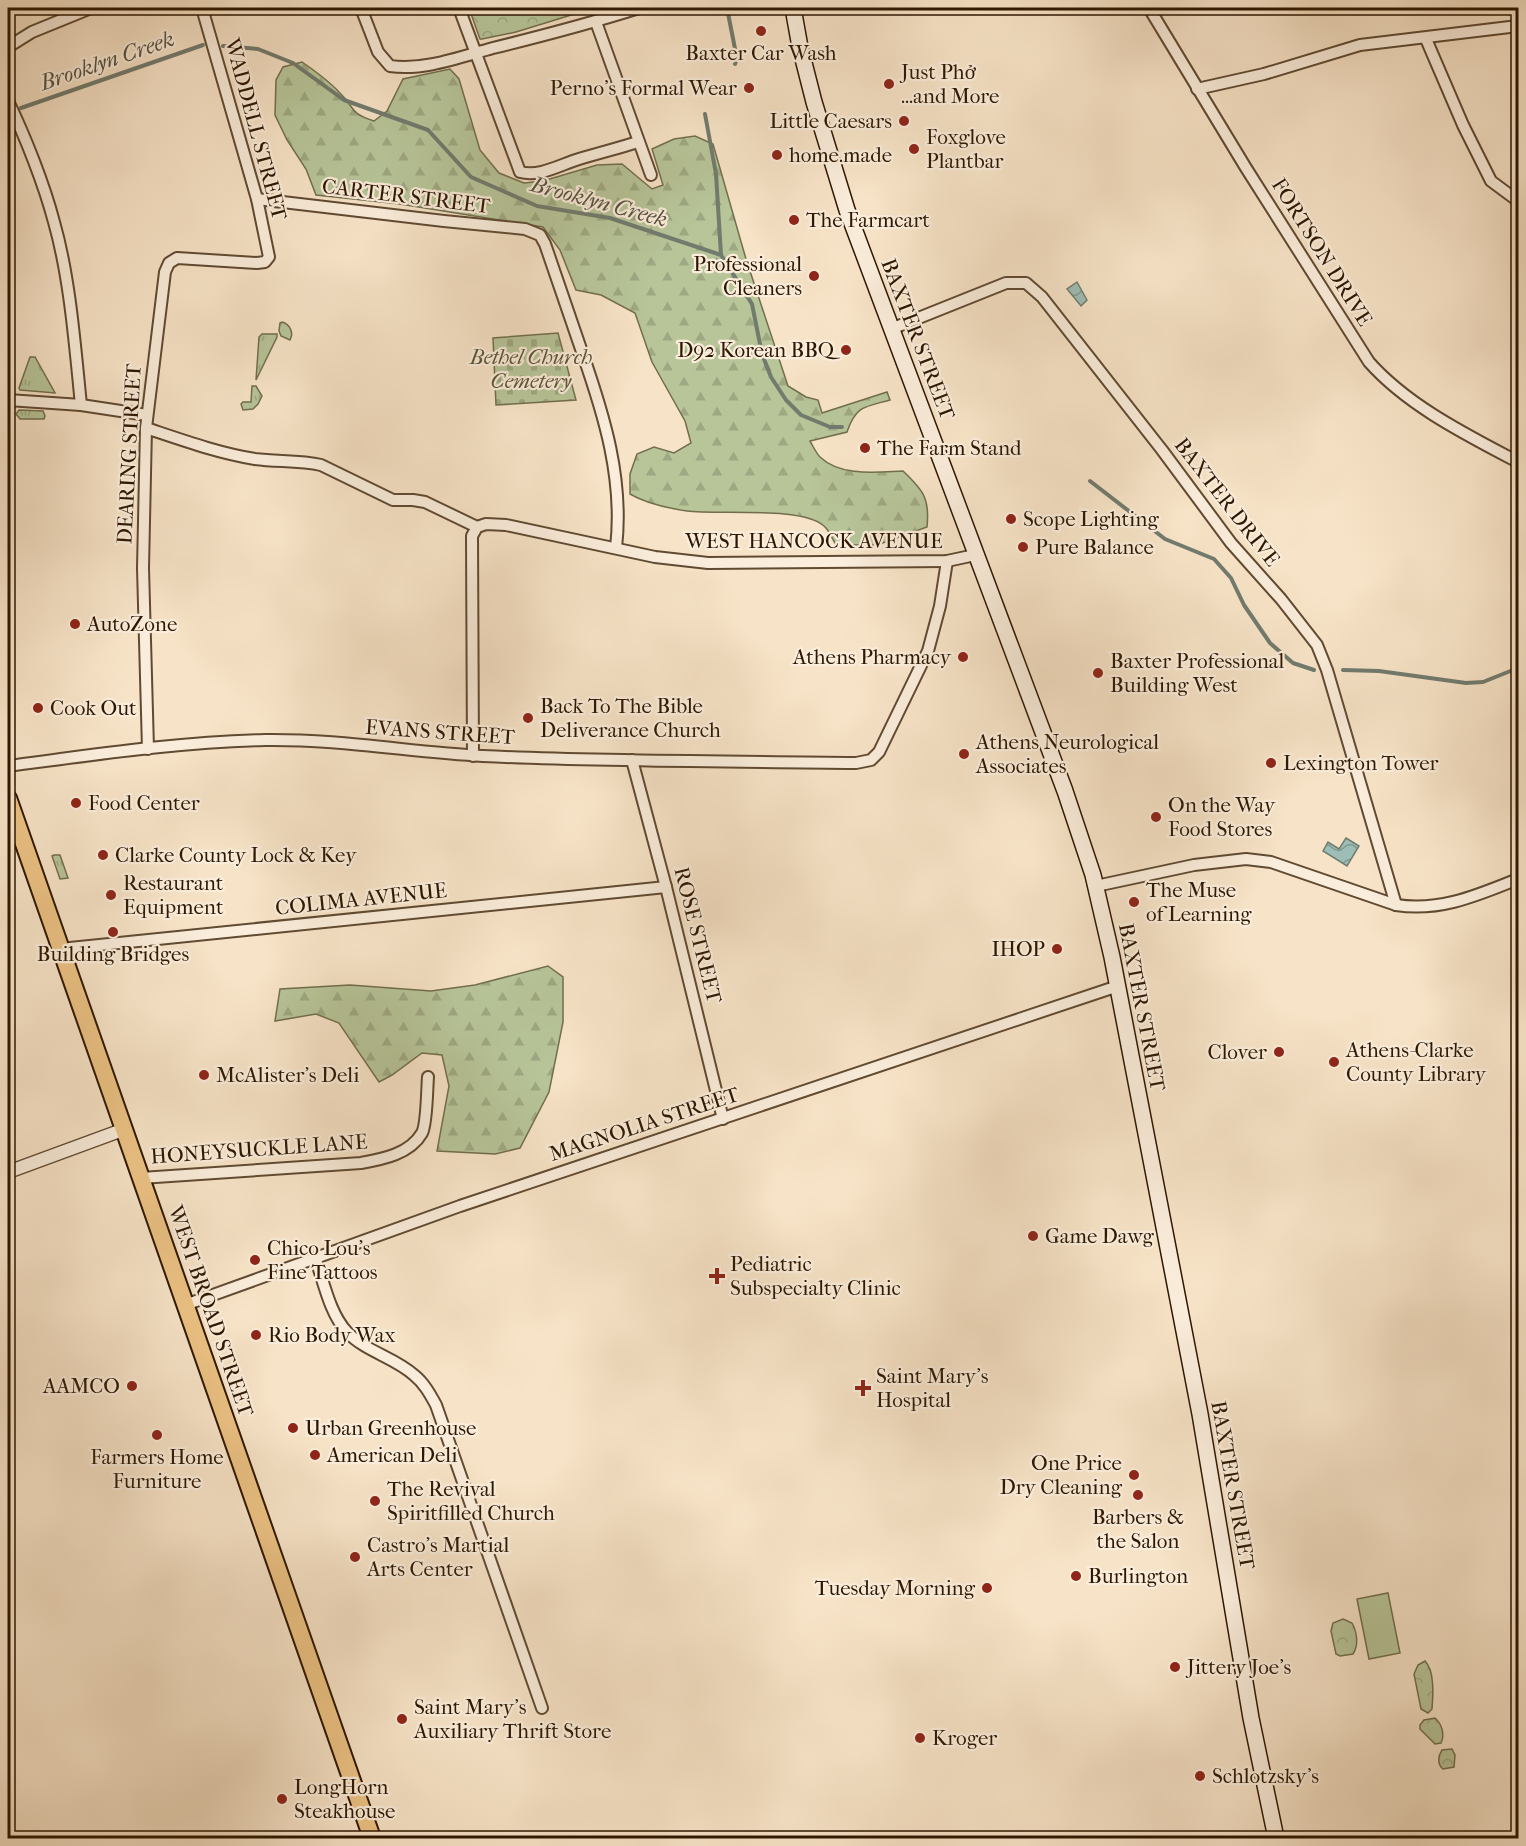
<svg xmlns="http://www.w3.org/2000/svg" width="1526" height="1846" viewBox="0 0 1526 1846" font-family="'IM FELL French Canon',serif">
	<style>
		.grass { fill: url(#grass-tufts); stroke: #726e4d; stroke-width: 1.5 }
		.forest { fill: url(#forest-firs); stroke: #726e4d; stroke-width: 1.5 }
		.cemetery { fill: url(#cemetery-stones); stroke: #726e4d; stroke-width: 1.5 }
		.park { fill: url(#park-crowns); stroke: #726e4d; stroke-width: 1.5 }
		.pitch { fill: #b7c599; stroke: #726e4d; stroke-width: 1.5 }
		.water { fill: url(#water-waves); stroke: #717b6e; stroke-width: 1.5 }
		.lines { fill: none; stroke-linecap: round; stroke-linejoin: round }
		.stream { stroke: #717b6e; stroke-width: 4 }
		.minor-casing { stroke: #604a32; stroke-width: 14 }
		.tertiary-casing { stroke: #604a32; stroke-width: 15 }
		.secondary-casing { stroke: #2e1701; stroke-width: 18 }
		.primary-casing { stroke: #2e1701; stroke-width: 20 }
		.minor { stroke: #faeddb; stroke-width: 10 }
		.tertiary { stroke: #faeddb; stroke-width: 12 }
		.secondary { stroke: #faeddb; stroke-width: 15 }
		.primary { stroke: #ecc284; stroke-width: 16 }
		.poi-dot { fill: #8f2418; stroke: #faeddb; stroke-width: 2 }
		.labels { text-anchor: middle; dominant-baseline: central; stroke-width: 4.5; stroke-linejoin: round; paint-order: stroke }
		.poi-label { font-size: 21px; fill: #2e1701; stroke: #faeddb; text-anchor: start }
		.street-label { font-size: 21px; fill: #2e1701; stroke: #faeddb }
		.park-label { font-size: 21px; font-style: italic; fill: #5e5436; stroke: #faeddb }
		.water-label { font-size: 22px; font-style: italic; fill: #555140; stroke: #faeddb }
	</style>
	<defs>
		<pattern id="grass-tufts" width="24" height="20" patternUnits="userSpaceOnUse" patternTransform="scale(1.5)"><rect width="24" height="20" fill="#b7c599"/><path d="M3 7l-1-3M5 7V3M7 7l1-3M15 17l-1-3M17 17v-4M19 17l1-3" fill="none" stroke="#9ea882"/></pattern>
		<pattern id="forest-firs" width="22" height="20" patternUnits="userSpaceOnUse" patternTransform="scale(1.5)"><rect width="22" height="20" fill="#b7c599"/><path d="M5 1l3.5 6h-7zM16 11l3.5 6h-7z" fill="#9ea882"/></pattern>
		<pattern id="cemetery-stones" width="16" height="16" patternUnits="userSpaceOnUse" patternTransform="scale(1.5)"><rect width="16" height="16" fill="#b7c599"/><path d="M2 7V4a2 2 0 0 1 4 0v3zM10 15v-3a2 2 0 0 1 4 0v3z" fill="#9ea882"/></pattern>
		<pattern id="park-crowns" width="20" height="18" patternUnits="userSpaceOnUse" patternTransform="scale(1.5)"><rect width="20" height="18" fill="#b7c599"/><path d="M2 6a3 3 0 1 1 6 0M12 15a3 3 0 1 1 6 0" fill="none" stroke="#9ea882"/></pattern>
		<pattern id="water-waves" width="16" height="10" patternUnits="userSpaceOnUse" patternTransform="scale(1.5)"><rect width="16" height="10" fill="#9dbeb6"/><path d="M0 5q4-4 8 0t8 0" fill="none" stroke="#809992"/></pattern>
	</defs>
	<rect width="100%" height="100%" fill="#f7e3c7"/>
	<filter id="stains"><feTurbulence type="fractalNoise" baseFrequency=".00333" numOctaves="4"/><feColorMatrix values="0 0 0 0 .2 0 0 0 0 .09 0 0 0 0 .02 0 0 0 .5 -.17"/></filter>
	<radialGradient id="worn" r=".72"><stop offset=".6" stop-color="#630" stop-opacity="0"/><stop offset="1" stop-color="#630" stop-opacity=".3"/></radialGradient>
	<!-- grass -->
	<g class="grass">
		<path d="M282 322C290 324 294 333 290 340L281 336 279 331 280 323Z"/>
		<path d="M262 334H277V337L256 380 259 337Z"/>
		<path d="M30 357H35L55 393 20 390 19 388Z"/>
		<path d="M252 386H256L262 396 258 404 253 409 243 410 241 404 243 402H251Z"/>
		<path d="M19 410 43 411 45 416 44 419H20L16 414Z"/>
		<path d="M54 855H60L68 878 60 879 52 856Z"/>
	</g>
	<!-- forest -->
	<g class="forest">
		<path d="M302 62C315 71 328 80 339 92 356 108 348 113 374 121L387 111 403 79 450 69 459 79 480 150 499 173 524 183 543 181 597 165 622 164 652 189 663 185 652 149 674 139 695 136 713 144 746 259 788 386 806 397 818 400 822 413 887 392 890 400C865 407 856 405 847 432L810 441C813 446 816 453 820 457 841 477 877 472 903 471 923 490 930 498 927 527L877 545H836C833 540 829 530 824 526 803 506 718 515 687 511 667 508 647 504 630 494V474L637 454 654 447 674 453 691 443 685 421 652 362 635 313 601 295 576 290 560 250 543 227 400 204 316 195 306 169 287 140 275 115 276 80 283 67Z"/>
		<path d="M548 966 563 977V1022L549 1092 520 1148 495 1154 437 1151 449 1086 442 1055 422 1053 392 1075 379 1082 339 1023 316 1014 275 1021 280 989 350 985 431 991 475 985Z"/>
	</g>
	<!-- cemetery -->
	<path class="cemetery" d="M558 333 576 400 496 405 493 338Z"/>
	<!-- park -->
	<g class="park">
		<path d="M471 8H594L516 32 482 39H480L470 11Z"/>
		<path d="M1343 1619 1352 1623C1357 1632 1359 1645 1353 1654L1340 1656 1336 1654 1331 1631 1333 1623Z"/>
		<path d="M1425 1661C1435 1671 1433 1696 1432 1709L1428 1713 1421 1709 1414 1674 1418 1665Z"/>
		<path d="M1435 1718C1442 1724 1445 1735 1441 1743L1435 1744 1420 1729V1725L1424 1720Z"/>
		<path d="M1452 1749 1455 1755 1454 1767 1443 1769C1437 1764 1438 1756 1442 1750Z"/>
	</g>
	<!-- pitch -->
	<path class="pitch" d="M1388 1593 1400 1653 1369 1659 1357 1599Z"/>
	<!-- water -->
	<g class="water">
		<path d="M1077 282 1087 300 1081 306 1067 289Z"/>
		<path d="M1346 838 1359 846 1347 866 1323 851 1328 842 1339 849Z"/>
	</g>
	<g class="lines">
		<!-- stream -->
		<g class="stream">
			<path d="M727 8 737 59 735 64"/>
			<path d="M223 46 258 49 293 63 344 100 428 130 471 177 537 206 610 218 721 255"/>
			<path d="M21 108 203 45"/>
			<path d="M705 114 716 174 721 255 752 304 762 354 771 377 786 400 801 415 830 427H842"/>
			<path d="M1090 481 1165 539 1214 559 1231 578 1244 605 1270 643 1293 663 1314 670"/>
			<path d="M1343 670 1379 671 1466 683 1483 682 1518 668"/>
		</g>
		<!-- minor casing -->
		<g class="minor-casing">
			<g id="minor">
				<path d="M361 8 378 52 390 66C424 71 460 57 493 48 542 36 591 23 639 8"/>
				<path d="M459 8 520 172C541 177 559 165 579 159 599 153 619 148 638 142"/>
				<path d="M1149 8 1246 168 1369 362C1408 406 1467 435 1518 462"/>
				<path d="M596 22 651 175"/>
				<path d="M1426 39 1463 125 1491 181 1518 201"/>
				<path d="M8 47 32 32 91 8"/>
				<path d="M1197 89 1264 74 1360 45 1518 26"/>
				<path d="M8 101C25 136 44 184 54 222 70 278 75 346 81 405"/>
				<path d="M257 199 444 221 525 229 540 235 545 244C557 280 570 316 582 352 604 415 624 479 616 548"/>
				<path d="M891 329 1006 283H1026L1042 297 1162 450 1231 543 1281 599 1317 645 1327 670 1396 905"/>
				<path d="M8 400 81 405 147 415"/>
				<path d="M146 428C182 440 218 453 255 459 277 462 299 460 321 465L393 500H413L425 502 477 527"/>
				<path d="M477 527 486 524 506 525 655 557 708 563 947 561 975 555"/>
				<path d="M148 749 143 568 146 428 165 272 169 263 177 258 257 263 265 262 269 257 257 199 202 8"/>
				<path d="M473 756 472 536 477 527"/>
				<path d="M632 760 666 887 723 1119"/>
				<path d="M8 766C93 755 179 742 265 740 338 739 411 752 483 756 607 762 732 761 856 763L871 760 879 752 928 651 940 606 947 561"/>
				<path d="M1096 886 1194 865 1246 859 1271 862 1396 905C1440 912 1478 895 1518 879"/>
				<path d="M60 949 666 887"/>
				<path d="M141 1178 361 1163C383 1159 410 1154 422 1133 427 1124 427 1088 428 1077"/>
				<path d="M316 1260C324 1283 330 1314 347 1332 366 1352 394 1357 414 1375 424 1383 430 1394 436 1405L542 1708"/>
				<path d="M185 1305 460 1206 1118 986"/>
			</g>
		</g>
		<!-- tertiary casing -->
		<g class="tertiary-casing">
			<path id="tertiary" d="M8 1172 125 1129"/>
		</g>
		<!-- secondary casing -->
		<g class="secondary-casing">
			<path id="secondary" d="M793 8 800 47 814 102 847 210 1065 791 1093 875 1112 957 1200 1414 1251 1718 1276 1838"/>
		</g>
		<!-- primary casing -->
		<g class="primary-casing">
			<path id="primary" d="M8 798 372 1838"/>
		</g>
		<!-- minor -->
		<use href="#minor" class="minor"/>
		<!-- tertiary -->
		<use href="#tertiary" class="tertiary"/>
		<!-- secondary -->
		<use href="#secondary" class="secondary"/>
		<!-- primary -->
		<use href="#primary" class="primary"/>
	</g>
	<!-- markers -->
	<g class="poi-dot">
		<circle cx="761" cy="31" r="6"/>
		<circle cx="889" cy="84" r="6"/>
		<circle cx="749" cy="88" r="6"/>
		<circle cx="904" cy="121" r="6"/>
		<circle cx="914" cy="149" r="6"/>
		<circle cx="777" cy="155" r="6"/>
		<circle cx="794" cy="220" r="6"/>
		<circle cx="814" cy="276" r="6"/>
		<circle cx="846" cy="350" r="6"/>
		<circle cx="865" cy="448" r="6"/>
		<circle cx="1011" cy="519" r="6"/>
		<circle cx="1023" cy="547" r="6"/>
		<circle cx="75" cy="624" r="6"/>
		<circle cx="963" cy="657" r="6"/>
		<circle cx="1098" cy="673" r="6"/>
		<circle cx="38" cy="708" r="6"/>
		<circle cx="528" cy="718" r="6"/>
		<circle cx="964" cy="754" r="6"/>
		<circle cx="1271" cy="763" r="6"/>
		<circle cx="76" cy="803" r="6"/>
		<circle cx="1156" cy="817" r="6"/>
		<circle cx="103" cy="855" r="6"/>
		<circle cx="111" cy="895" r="6"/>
		<circle cx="1134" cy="902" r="6"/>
		<circle cx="113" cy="932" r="6"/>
		<circle cx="1057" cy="949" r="6"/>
		<circle cx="1279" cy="1052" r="6"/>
		<circle cx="1334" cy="1062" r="6"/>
		<circle cx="204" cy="1075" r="6"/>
		<circle cx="1033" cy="1236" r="6"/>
		<circle cx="255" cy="1260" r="6"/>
		<path d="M714 1267h6v6h6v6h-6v6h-6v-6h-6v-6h6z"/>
		<circle cx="256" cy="1335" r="6"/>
		<circle cx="132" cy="1386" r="6"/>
		<path d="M860 1379h6v6h6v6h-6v6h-6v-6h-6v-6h6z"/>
		<circle cx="293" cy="1428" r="6"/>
		<circle cx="157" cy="1435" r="6"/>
		<circle cx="315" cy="1455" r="6"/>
		<circle cx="1134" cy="1475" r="6"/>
		<circle cx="1138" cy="1495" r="6"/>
		<circle cx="375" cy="1501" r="6"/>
		<circle cx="355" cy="1557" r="6"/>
		<circle cx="1076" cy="1576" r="6"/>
		<circle cx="987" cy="1588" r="6"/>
		<circle cx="1175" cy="1667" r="6"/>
		<circle cx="402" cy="1719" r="6"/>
		<circle cx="920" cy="1738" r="6"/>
		<circle cx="1200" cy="1776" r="6"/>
		<circle cx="282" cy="1799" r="6"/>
	</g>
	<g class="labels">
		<!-- poi labels -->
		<g class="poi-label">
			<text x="761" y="53" text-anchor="middle">Baxter Car Wash</text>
			<text x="901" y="72">Just Phở<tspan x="901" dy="24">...and More</tspan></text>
			<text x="737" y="88" text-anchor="end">Perno's Formal Wear</text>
			<text x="892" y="121" text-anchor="end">Little Caesars</text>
			<text x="926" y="137">Foxglove<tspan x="926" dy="24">Plantbar</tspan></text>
			<text x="789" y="155">home.made</text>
			<text x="806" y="220">The Farmcart</text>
			<text x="802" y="264" text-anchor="end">Professional<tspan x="802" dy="24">Cleaners</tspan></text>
			<text x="834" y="350" text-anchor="end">D92 Korean BBQ</text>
			<text x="877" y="448">The Farm Stand</text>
			<text x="1023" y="519">Scope Lighting</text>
			<text x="1035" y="547">Pure Balance</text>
			<text x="87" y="624">AutoZone</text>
			<text x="951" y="657" text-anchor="end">Athens Pharmacy</text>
			<text x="1110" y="661">Baxter Professional<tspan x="1110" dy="24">Building West</tspan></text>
			<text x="540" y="706">Back To The Bible<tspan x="540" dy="24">Deliverance Church</tspan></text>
			<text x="50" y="708">Cook Out</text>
			<text x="976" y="742">Athens Neurological<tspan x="976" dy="24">Associates</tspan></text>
			<text x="1283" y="763">Lexington Tower</text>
			<text x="88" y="803">Food Center</text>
			<text x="1168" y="805">On the Way<tspan x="1168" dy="24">Food Stores</tspan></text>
			<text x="115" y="855">Clarke County Lock &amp; Key</text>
			<text x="123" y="883">Restaurant<tspan x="123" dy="24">Equipment</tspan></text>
			<text x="1146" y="890">The Muse<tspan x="1146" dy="24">of Learning</tspan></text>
			<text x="1045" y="949" text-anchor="end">IHOP</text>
			<text x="113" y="954" text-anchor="middle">Building Bridges</text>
			<text x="1346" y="1050">Athens-Clarke<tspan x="1346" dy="24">County Library</tspan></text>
			<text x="1267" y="1052" text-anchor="end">Clover</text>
			<text x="216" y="1075">McAlister's Deli</text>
			<text x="1045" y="1236">Game Dawg</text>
			<text x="267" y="1248">Chico Lou's<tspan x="267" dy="24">Fine Tattoos</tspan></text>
			<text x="730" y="1264">Pediatric<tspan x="730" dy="24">Subspecialty Clinic</tspan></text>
			<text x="268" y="1335">Rio Body Wax</text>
			<text x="876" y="1376">Saint Mary's<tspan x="876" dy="24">Hospital</tspan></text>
			<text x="120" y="1386" text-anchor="end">AAMCO</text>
			<text x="305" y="1428">Urban Greenhouse</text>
			<text x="327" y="1455">American Deli</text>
			<text x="157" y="1457" text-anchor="middle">Farmers Home<tspan x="157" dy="24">Furniture</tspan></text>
			<text x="1122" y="1463" text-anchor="end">One Price<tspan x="1122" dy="24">Dry Cleaning</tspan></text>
			<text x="387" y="1489">The Revival<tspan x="387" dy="24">Spiritfilled Church</tspan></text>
			<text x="1138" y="1517" text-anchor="middle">Barbers &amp;<tspan x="1138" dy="24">the Salon</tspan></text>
			<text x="367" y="1545">Castro's Martial<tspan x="367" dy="24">Arts Center</tspan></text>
			<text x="1088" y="1576">Burlington</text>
			<text x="975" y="1588" text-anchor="end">Tuesday Morning</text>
			<text x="1187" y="1667">Jittery Joe's</text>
			<text x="414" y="1707">Saint Mary's<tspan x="414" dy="24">Auxiliary Thrift Store</tspan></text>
			<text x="932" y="1738">Kroger</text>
			<text x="1212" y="1776">Schlotzsky's</text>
			<text x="294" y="1787">LongHorn<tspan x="294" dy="24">Steakhouse</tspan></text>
		</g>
		<!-- street labels -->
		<g class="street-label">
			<text transform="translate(256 129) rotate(75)">WADDELL STREET</text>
			<text transform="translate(406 196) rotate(7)">CARTER STREET</text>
			<text transform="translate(1322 252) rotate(58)">FORTSON DRIVE</text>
			<text transform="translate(918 339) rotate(69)">BAXTER STREET</text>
			<text transform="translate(129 454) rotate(-87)">DEARING STREET</text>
			<text transform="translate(1227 502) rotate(52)">BAXTER DRIVE</text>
			<text x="814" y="541">WEST HANCOCK AVENUE</text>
			<text transform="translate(440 732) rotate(4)">EVANS STREET</text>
			<text transform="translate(361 899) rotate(-6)">COLIMA AVENUE</text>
			<text transform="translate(698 935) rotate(76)">ROSE STREET</text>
			<text transform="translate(1142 1007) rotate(79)">BAXTER STREET</text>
			<text transform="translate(644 1124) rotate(-18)">MAGNOLIA STREET</text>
			<text transform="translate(259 1149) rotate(-4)">HONEYSUCKLE LANE</text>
			<text transform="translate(211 1311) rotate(71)">WEST BROAD STREET</text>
			<text transform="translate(1233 1485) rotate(80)">BAXTER STREET</text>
		</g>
		<!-- park labels -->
		<g class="park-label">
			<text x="531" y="357">Bethel Church<tspan x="531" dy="24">Cemetery</tspan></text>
		</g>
		<!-- water labels -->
		<g class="water-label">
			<text transform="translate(107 61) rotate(-19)">Brooklyn Creek</text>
			<text transform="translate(599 202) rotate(15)">Brooklyn Creek</text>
		</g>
	</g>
	<!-- margin -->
	<rect width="1526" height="1846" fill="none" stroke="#f7e3c7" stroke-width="30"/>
	<rect x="9" y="9" width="1508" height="1828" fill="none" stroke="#2e1701" stroke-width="3"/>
	<rect x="15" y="15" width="1496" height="1816" fill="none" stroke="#2e1701" stroke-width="1.5"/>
	<rect width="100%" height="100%" filter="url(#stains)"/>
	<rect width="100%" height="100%" fill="url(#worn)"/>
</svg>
